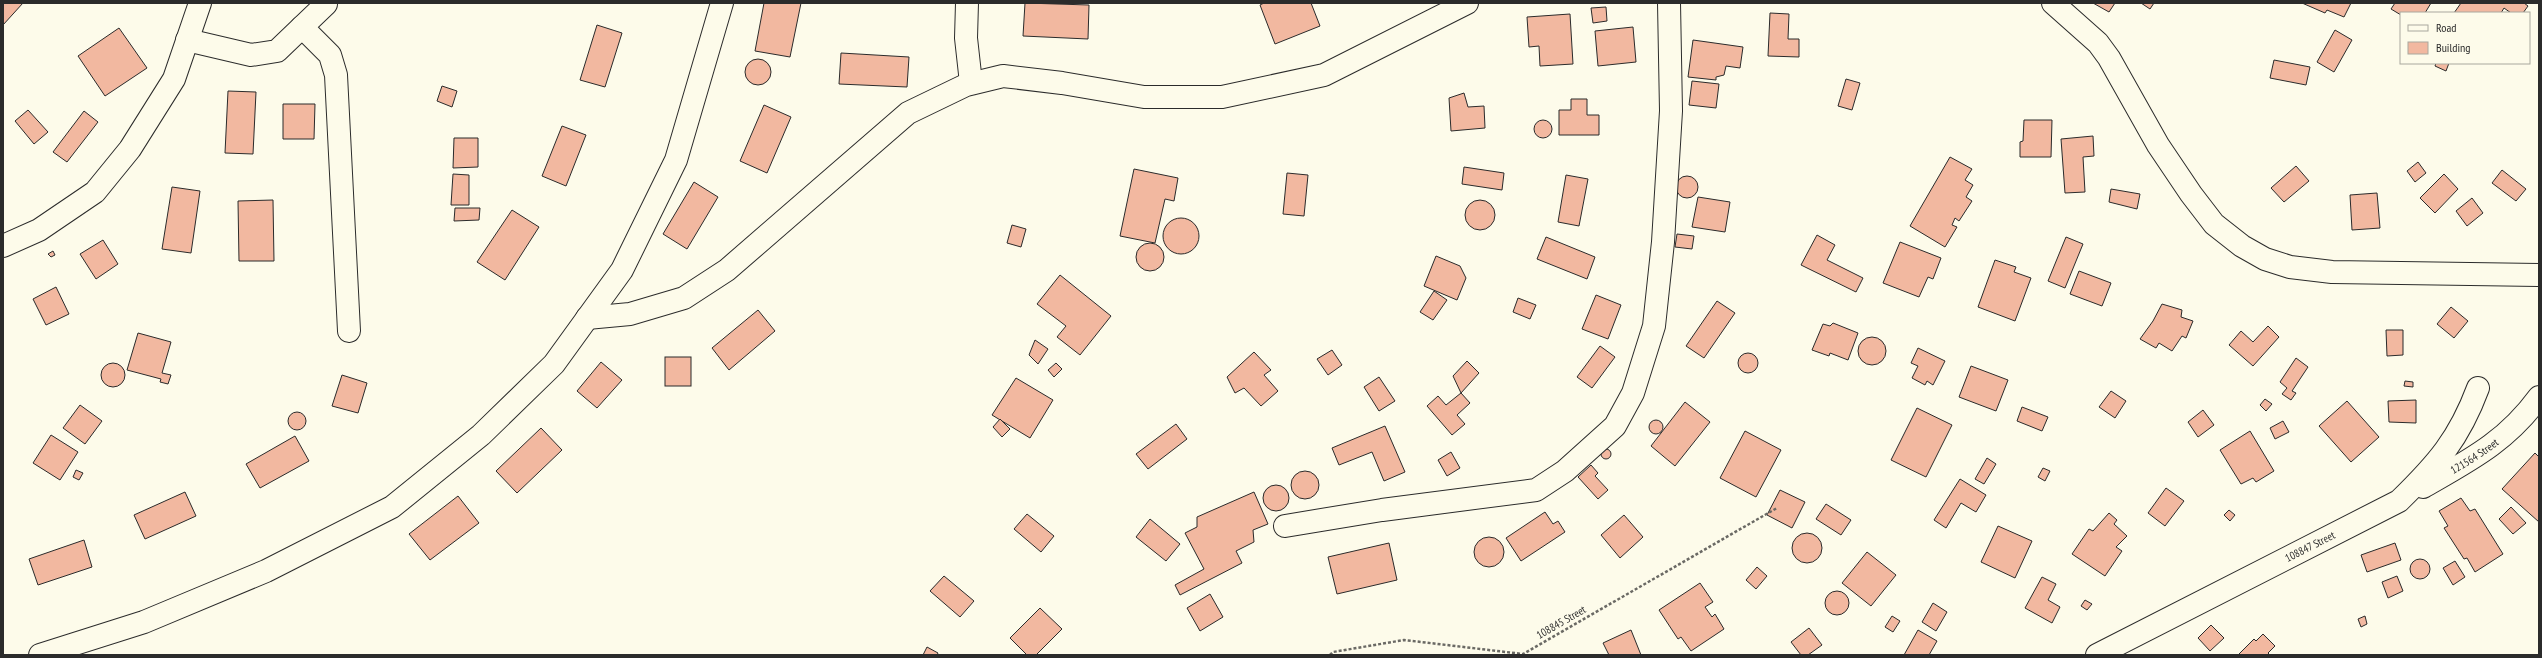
<svg xmlns="http://www.w3.org/2000/svg" width="2542" height="658" viewBox="0 0 2542 658" font-family="'PT Sans Narrow',sans-serif">
	<style>
		.building { fill: #f2b8a0; stroke: #2b2b2b }
		.lines { fill: none; stroke-linecap: round; stroke-linejoin: round }
		.street-casing { stroke: #2b2b2b; stroke-width: 24 }
		.path { stroke: #6a6964; stroke-width: 2.5; stroke-dasharray: 3 2; stroke-linecap: butt }
		.street { stroke: #fdfbea; stroke-width: 22 }
		.labels { text-anchor: middle; dominant-baseline: central; stroke-width: 3; stroke-linejoin: round; paint-order: stroke }
		.street-label { font-size: 11px; fill: #2b2b2b; stroke: #fdfbea }
	</style>
	<rect width="100%" height="100%" fill="#fdfbea"/>
	<!-- building -->
	<g class="building">
		<path d="M3 3H23L3 25Z"/>
		<path d="M764 3H801L790 57 755 51Z"/>
		<path d="M1025 3 1089 5 1088 39 1023 36Z"/>
		<path d="M1264 3H1311L1320 26 1275 44 1260 5Z"/>
		<path d="M2093 3H2115L2109 12Z"/>
		<path d="M2141 3H2154L2150 9Z"/>
		<path d="M2302 3H2351L2344 17 2327 10 2325 13Z"/>
		<path d="M2395 3H2431L2425 13 2401 15 2391 9Z"/>
		<path d="M2461 3H2524L2528 6 2523 13H2511L2504 8 2501 13H2454Z"/>
		<path d="M1606 7 1607 21 1593 23 1591 8Z"/>
		<path d="M1770 13 1789 14 1788 39H1799V57L1768 56Z"/>
		<path d="M1570 14 1573 64 1540 66 1539 46 1529 47 1527 17Z"/>
		<path d="M597 25 622 33 605 87 580 80Z"/>
		<path d="M1633 27 1636 62 1598 66 1595 31Z"/>
		<path d="M119 28 147 68 105 96 78 56Z"/>
		<path d="M2335 30 2352 40 2334 72 2317 62Z"/>
		<path d="M1693 40 1743 47 1740 68 1726 66 1724 75 1716 77V80L1688 77Z"/>
		<path d="M841 53 909 57 907 87 839 84Z"/>
		<circle cx="758" cy="72" r="13"/>
		<path d="M2274 60 2310 67 2306 85 2270 78Z"/>
		<path d="M2436 63H2449L2446 71 2435 66Z"/>
		<path d="M1846 79 1860 83 1852 110 1838 106Z"/>
		<path d="M1692 81 1719 84 1716 108 1689 105Z"/>
		<path d="M442 86 457 91 452 107 437 101Z"/>
		<path d="M228 91 256 92 253 154 225 153Z"/>
		<path d="M1464 93 1468 107 1484 106 1485 128 1451 131 1449 98Z"/>
		<path d="M1571 99H1587V115H1599V135H1559V110H1571Z"/>
		<path d="M283 104H315L314 139H283Z"/>
		<path d="M764 105 791 117 767 173 740 161Z"/>
		<path d="M28 110 48 132 34 144 15 121Z"/>
		<path d="M84 111 98 122 67 162 53 152Z"/>
		<path d="M2024 120H2052L2051 157H2020V142L2023 141Z"/>
		<circle cx="1543" cy="129" r="9"/>
		<path d="M562 126 586 135 566 186 542 176Z"/>
		<path d="M2093 136 2094 156 2083 157 2085 192 2065 193 2061 139Z"/>
		<path d="M454 138H478V167L453 168Z"/>
		<path d="M1950 157 1972 169 1965 180 1973 185 1966 197 1972 201 1959 221 1955 218 1952 225 1957 227 1945 247 1910 226Z"/>
		<path d="M2418 162 2426 173 2415 182 2407 171Z"/>
		<path d="M2296 166 2309 181 2284 202 2271 188Z"/>
		<path d="M1464 167 1504 173 1502 190 1462 184Z"/>
		<path d="M1134 169 1178 178 1174 201 1165 199 1155 243 1120 236Z"/>
		<path d="M2502 170 2526 189 2516 201 2492 183Z"/>
		<path d="M1287 173 1308 175 1304 216 1283 214Z"/>
		<path d="M453 174 469 175V205H451Z"/>
		<path d="M2444 174 2458 189 2435 213 2420 198Z"/>
		<path d="M1566 175 1588 179 1579 226 1558 222Z"/>
		<circle cx="1687" cy="187" r="11"/>
		<path d="M694 182 718 197 687 249 663 234Z"/>
		<path d="M172 187 200 191 191 253 162 249Z"/>
		<path d="M2111 189 2140 194 2137 209 2109 202Z"/>
		<path d="M2377 193 2380 228 2352 230 2350 195Z"/>
		<path d="M1698 197 1730 202 1725 232 1692 227Z"/>
		<path d="M2472 198 2483 213 2467 226 2456 211Z"/>
		<path d="M273 200 274 261H239L238 201Z"/>
		<circle cx="1480" cy="215" r="15"/>
		<path d="M455 208H480L479 220 454 221Z"/>
		<path d="M512 210 539 227 505 280 477 262Z"/>
		<circle cx="1181" cy="236" r="18"/>
		<path d="M1012 225 1026 229 1021 247 1007 243Z"/>
		<path d="M1677 234 1694 236 1692 249 1675 247Z"/>
		<path d="M1817 235 1835 245 1827 260 1863 278 1856 292 1801 265Z"/>
		<path d="M1546 237 1595 257 1587 279 1537 259Z"/>
		<path d="M2066 237 2083 244 2065 288 2048 281Z"/>
		<path d="M103 240 118 264 96 279 80 254Z"/>
		<path d="M1900 242 1941 258 1933 279 1928 277 1919 297 1883 283Z"/>
		<circle cx="1150" cy="257" r="14"/>
		<path d="M53 251 55 255 51 257 48 254Z"/>
		<path d="M1436 256 1460 266 1466 278 1457 300 1424 286Z"/>
		<path d="M1995 260 2016 267 2014 272 2031 278 2015 321 1978 307Z"/>
		<path d="M2079 271 2111 283 2102 306 2070 294Z"/>
		<path d="M1060 275 1111 316 1080 355 1057 337 1066 326 1037 304Z"/>
		<path d="M56 287 69 314 46 325 33 299Z"/>
		<path d="M1434 291 1447 300 1433 320 1420 312Z"/>
		<path d="M1596 295 1621 305 1608 339 1582 329Z"/>
		<path d="M1518 298 1536 305 1530 319 1513 312Z"/>
		<path d="M1717 301 1735 313 1704 358 1686 346Z"/>
		<path d="M2162 304 2182 310 2181 317 2193 321 2186 338 2182 336 2172 351 2159 343 2156 348 2140 339 2153 321Z"/>
		<path d="M2451 307 2468 321 2454 338 2437 324Z"/>
		<path d="M758 310 775 331 729 370 712 348Z"/>
		<path d="M1833 323 1858 333 1848 360 1830 353 1829 356 1812 350 1823 324 1830 326Z"/>
		<path d="M2268 326 2279 337 2253 366 2229 345 2241 331 2253 342Z"/>
		<path d="M2386 330H2403V355L2387 356Z"/>
		<path d="M138 333 171 342 162 373 171 375 168 384 160 382 161 379 127 370Z"/>
		<circle cx="1872" cy="351" r="14"/>
		<path d="M1035 340 1048 349 1038 364 1029 355Z"/>
		<path d="M1600 346 1615 357 1592 388 1577 377Z"/>
		<path d="M1918 348 1945 361 1933 385 1927 381 1925 385 1912 378 1918 366 1911 363Z"/>
		<path d="M1332 350 1342 365 1328 375 1317 359Z"/>
		<path d="M1254 352 1271 370 1264 375 1278 391 1261 406 1244 388 1235 393 1227 377Z"/>
		<circle cx="1748" cy="363" r="10"/>
		<rect x="665" y="357" width="26" height="29"/>
		<path d="M2296 358 2308 367 2292 391 2296 393 2291 400 2282 394 2287 388 2280 382Z"/>
		<path d="M1467 361 1479 373 1461 393 1453 376Z"/>
		<path d="M601 362 622 380 597 408 577 391Z"/>
		<path d="M1056 363 1062 369 1054 377 1048 370Z"/>
		<circle cx="113" cy="375" r="12"/>
		<path d="M1971 366 2008 380 1996 411 1959 397Z"/>
		<path d="M342 375 367 383 358 413 332 406Z"/>
		<path d="M1379 377 1395 401 1379 411 1364 387Z"/>
		<path d="M1016 378 1053 400 1030 438 992 415Z"/>
		<path d="M2405 381 2413 382V387L2404 386Z"/>
		<path d="M2111 391 2126 401 2115 418 2099 407Z"/>
		<path d="M1461 393 1470 403 1457 415 1465 424 1452 435 1427 406 1438 396 1446 405Z"/>
		<path d="M2265 399 2272 404 2266 411 2260 405Z"/>
		<path d="M2416 400V423L2389 422 2388 401Z"/>
		<path d="M2347 401 2379 437 2351 462 2319 426Z"/>
		<path d="M1685 402 1710 422 1675 466 1651 446Z"/>
		<path d="M80 405 102 421 85 444 63 428Z"/>
		<path d="M2022 407 2048 417 2042 431 2017 421Z"/>
		<path d="M1917 408 1952 425 1926 477 1891 460Z"/>
		<path d="M2203 410 2214 425 2198 437 2188 422Z"/>
		<circle cx="297" cy="421" r="9"/>
		<path d="M1000 419 1010 429 1002 437 993 427Z"/>
		<circle cx="1656" cy="427" r="7"/>
		<path d="M2283 421 2289 432 2275 439 2270 428Z"/>
		<path d="M1176 424 1187 439 1148 469 1136 454Z"/>
		<path d="M1385 426 1405 472 1384 481 1372 452 1339 465 1332 448Z"/>
		<path d="M541 428 562 450 517 493 496 471Z"/>
		<path d="M1745 431 1781 450 1756 497 1720 478Z"/>
		<path d="M2250 431 2274 471 2256 482 2253 478 2241 484 2220 450Z"/>
		<path d="M51 435 78 452 60 480 33 463Z"/>
		<path d="M295 436 309 461 260 488 246 464Z"/>
		<circle cx="1606" cy="454" r="5"/>
		<path d="M1451 452 1460 468 1447 476 1438 460Z"/>
		<path d="M2535 453 2539 457V522L2502 489Z"/>
		<path d="M1987 458 1996 464 1984 484 1975 479Z"/>
		<path d="M1591 465 1598 473 1595 476 1608 490 1598 499 1578 477Z"/>
		<path d="M2043 468 2050 471 2045 481 2038 477Z"/>
		<path d="M76 470 83 473 79 480 73 477Z"/>
		<circle cx="1305" cy="485" r="14"/>
		<path d="M1960 479 1986 495 1976 512 1961 503 1946 528 1934 520Z"/>
		<circle cx="1276" cy="498" r="13"/>
		<path d="M2166 488 2184 501 2165 526 2148 513Z"/>
		<path d="M1780 490 1805 502 1792 528 1767 515Z"/>
		<path d="M185 492 196 516 145 539 134 515Z"/>
		<path d="M1254 492 1268 524 1253 530 1254 542 1236 551 1242 563 1180 595 1175 585 1204 569 1185 533 1197 527V517Z"/>
		<path d="M458 496 479 523 430 560 409 534Z"/>
		<path d="M2461 498 2470 511 2475 509 2503 554 2475 572 2467 558 2464 559 2444 528 2448 526 2439 511Z"/>
		<path d="M1826 504 1851 520 1841 535 1816 519Z"/>
		<path d="M2511 507 2526 523 2513 534 2499 519Z"/>
		<path d="M2229 510 2235 515 2230 521 2224 515Z"/>
		<path d="M1545 512 1553 524 1558 521 1565 532 1521 561 1506 538Z"/>
		<path d="M2109 513 2117 520 2114 524 2127 536 2116 547 2122 551 2105 576 2072 554 2089 529 2093 531Z"/>
		<path d="M1027 514 1054 536 1041 552 1014 529Z"/>
		<path d="M1624 515 1643 537 1620 558 1601 535Z"/>
		<path d="M1150 519 1180 544 1166 561 1136 537Z"/>
		<path d="M1998 526 2032 541 2015 578 1981 562Z"/>
		<circle cx="1807" cy="548" r="15"/>
		<circle cx="1489" cy="552" r="15"/>
		<path d="M84 540 92 567 38 585 29 559Z"/>
		<path d="M1389 543 1397 580 1337 594 1328 557Z"/>
		<path d="M2395 543 2401 560 2367 572 2361 555Z"/>
		<path d="M1867 552 1896 575 1871 606 1842 583Z"/>
		<circle cx="2420" cy="569" r="10"/>
		<path d="M2455 561 2465 577 2453 585 2443 568Z"/>
		<path d="M1757 567 1767 576 1756 589 1746 580Z"/>
		<path d="M944 576 974 601 960 617 930 591Z"/>
		<path d="M2397 576 2403 591 2388 598 2382 582Z"/>
		<path d="M2042 577 2056 584 2048 600 2060 607 2052 623 2025 608Z"/>
		<path d="M1700 583 1713 602 1705 607 1712 617 1715 614 1724 629 1691 651 1681 637 1678 639 1659 610Z"/>
		<circle cx="1837" cy="603" r="12"/>
		<path d="M1210 594 1223 617 1200 631 1187 608Z"/>
		<path d="M2085 600 2092 604 2087 610 2081 606Z"/>
		<path d="M1933 603 1947 612 1936 631 1922 622Z"/>
		<path d="M1040 608 1062 629 1036 655H1027L1010 638Z"/>
		<path d="M1892 616 1900 621 1893 632 1885 627Z"/>
		<path d="M2365 616 2367 624 2361 627 2358 619Z"/>
		<path d="M2211 625 2224 638 2210 651 2198 638Z"/>
		<path d="M1809 628 1822 645 1808 655H1801L1791 642Z"/>
		<path d="M1631 630 1641 655H1609L1603 643Z"/>
		<path d="M1918 630 1937 641 1929 655H1904Z"/>
		<path d="M2263 634 2275 646 2268 653 2270 655H2238L2254 639 2256 641Z"/>
		<path d="M927 647 938 653 937 655H923Z"/>
	</g>
	<g class="lines">
		<!-- street casing -->
		<g class="street-casing">
			<g id="street">
				<path d="M967 3 966 38 971 83"/>
				<path d="M2053 3 2098 43 2109 58 2158 145 2191 194 2214 224 2242 246 2265 259 2290 267 2332 272 2539 275"/>
				<path d="M302 27 330 55 336 75 349 331"/>
				<path d="M187 40 251 55 277 51 326 4"/>
				<path d="M3 246 39 230 95 192 130 149 174 79 200 3"/>
				<path d="M587 318 630 314 684 298 727 270 908 113 966 85 1003 76 1062 83 1144 97H1222L1324 75 1467 3"/>
				<path id="s1" d="M2423 487C2470 460 2506 442 2539 397"/>
				<path d="M1285 526 1382 510 1536 490 1565 471 1615 426 1633 393 1654 326 1663 242 1671 111 1669 3"/>
				<path d="M40 655 144 622 266 571 392 507 481 435 554 364 622 270 676 160 722 3"/>
				<path id="s2" d="M2097 655 2399 501C2437 464 2459 439 2478 388"/>
			</g>
		</g>
		<!-- path -->
		<path class="path" d="M1330 655 1333 652 1404 640 1523 654 1777 508"/>
		<!-- street -->
		<use href="#street" class="street"/>
	</g>
	<g class="labels">
		<!-- street labels -->
		<g class="street-label">
			<text stroke="none"><textPath href="#s1" startOffset="60">121564 Street</textPath></text>
			<text stroke="none"><textPath href="#s2" startOffset="239">108847 Street</textPath></text>
			<text transform="translate(1561 622) rotate(-30)">108845 Street</text>
		</g>
	</g>
	<!-- border -->
	<rect width="2542" height="658" fill="none" stroke="#2b2b2b" stroke-width="8"/>
	<!-- legend -->
	<rect x="2400" y="12" width="130" height="52" fill="#fdfbea" stroke="#a9a89e"/>
	<rect x="2408" y="25" width="20" height="6" fill="#fdfbea" stroke="#a9a89e"/>
	<text x="2436" y="32" font-size="12" fill="#2b2b2b">Road</text>
	<rect x="2408" y="42" width="20" height="12" fill="#f2b8a0" stroke="#a9a89e"/>
	<text x="2436" y="52" font-size="12" fill="#2b2b2b">Building</text>
</svg>
